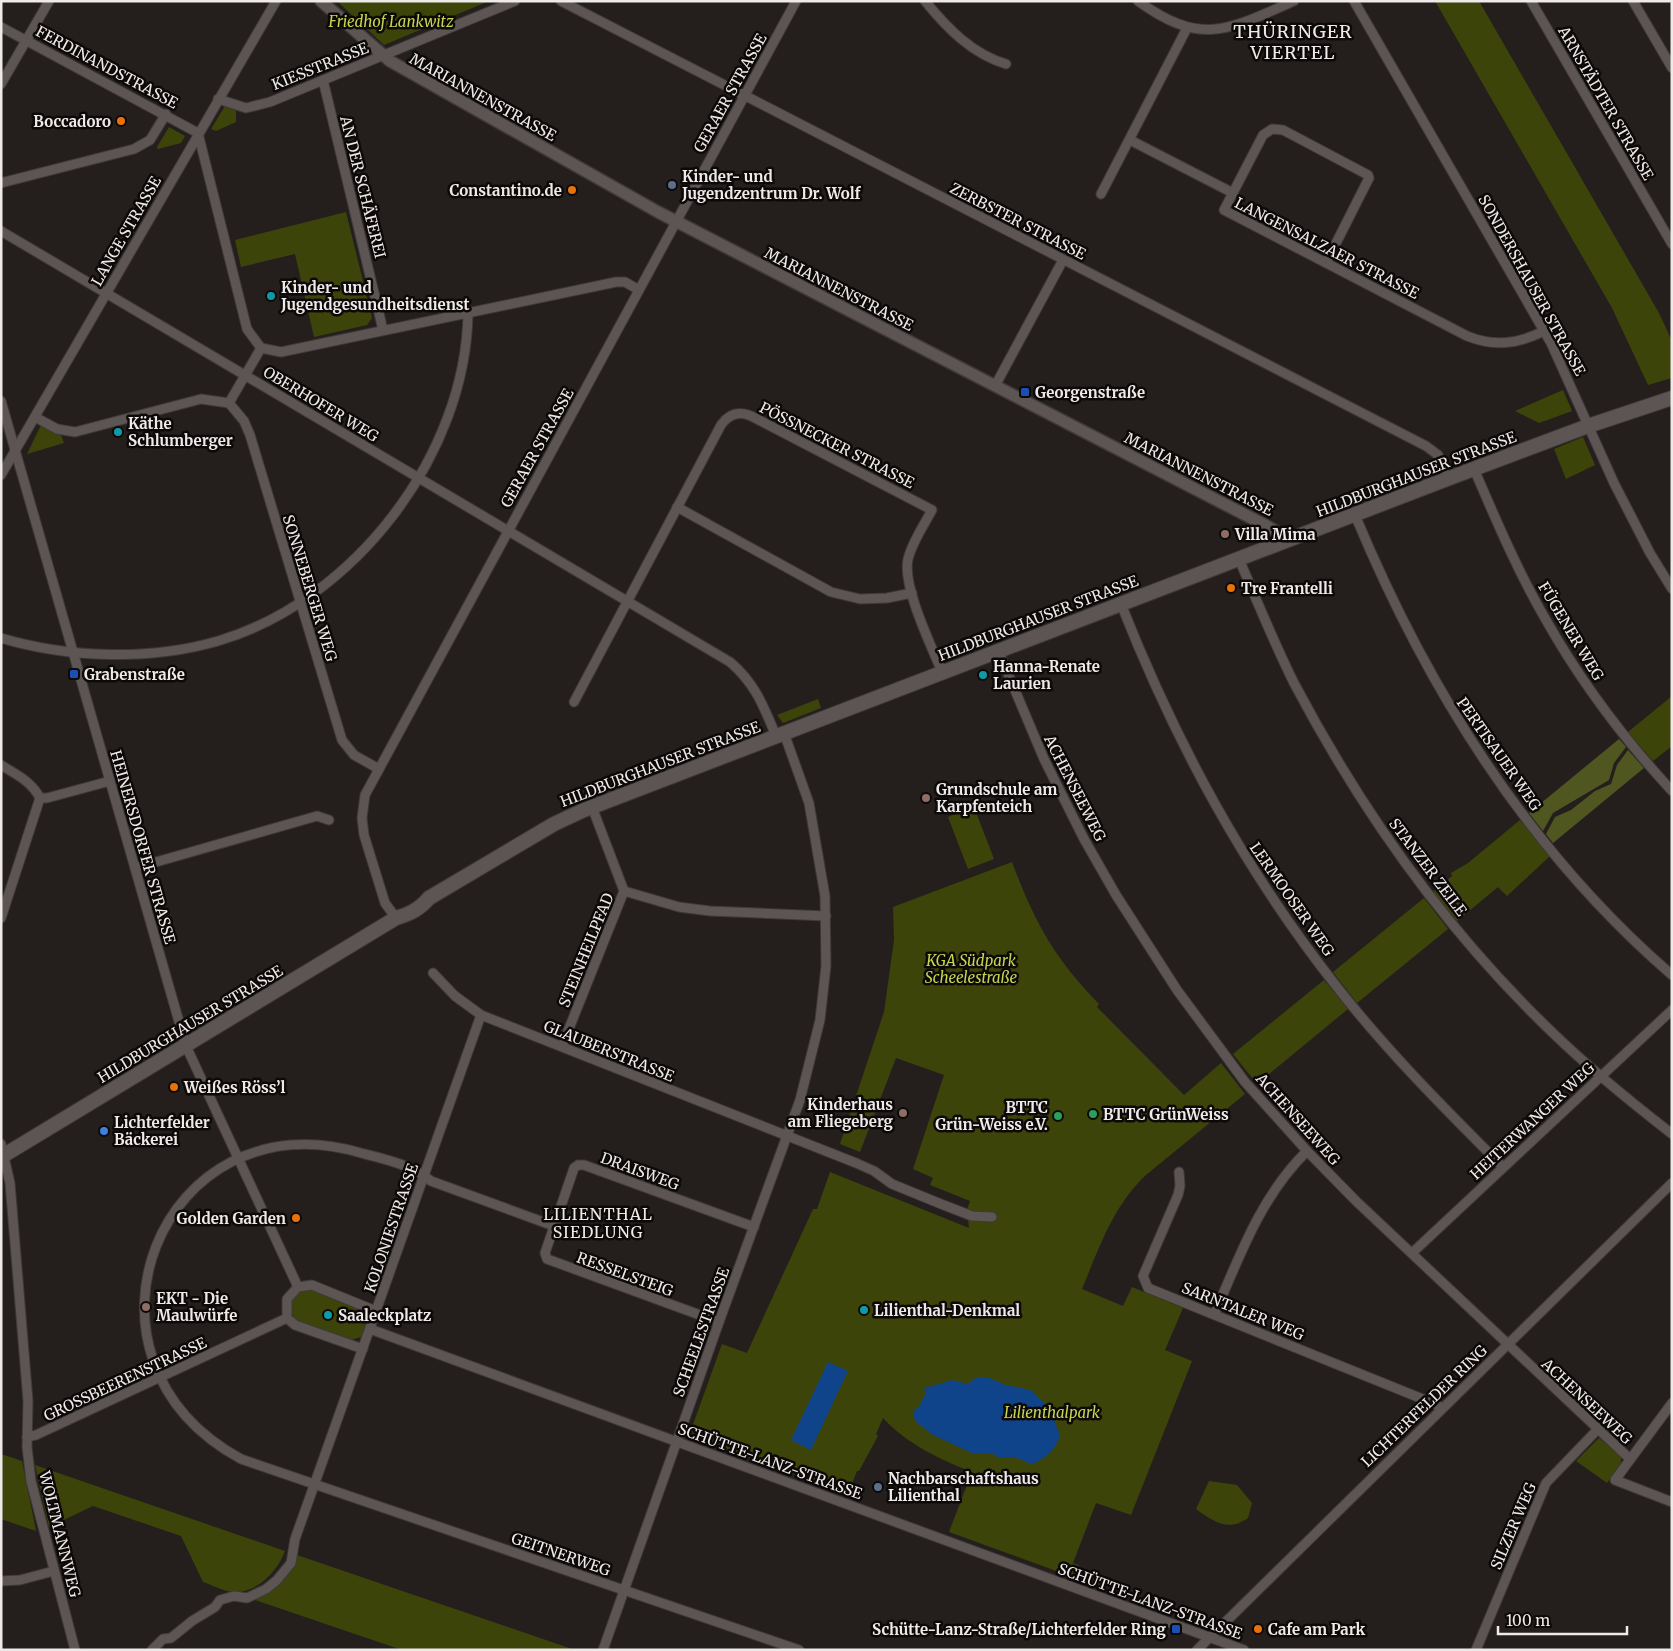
<svg xmlns="http://www.w3.org/2000/svg" width="1673" height="1651" viewBox="0 0 1673 1651" font-family="Merriweather,serif">
	<style>
		.green { fill: #3d440a }
		.forest { fill: #4f5620 }
		.water { fill: #10448a }
		.lines { fill: none; stroke-linecap: round; stroke-linejoin: round }
		.minor-casing { stroke: #3e3a39; stroke-width: 11 }
		.tertiary-casing { stroke: #3e3a39; stroke-width: 14 }
		.secondary-casing { stroke: #3e3a39; stroke-width: 16 }
		.minor { stroke: #5c5553; stroke-width: 9 }
		.tertiary { stroke: #5c5553; stroke-width: 11 }
		.secondary { stroke: #5c5553; stroke-width: 14 }
		.food-dot { fill: #e8710a; stroke: #0c0908; stroke-width: 2 }
		.service-dot { fill: #5c6f8a; stroke: #0c0908; stroke-width: 2 }
		.culture-dot { fill: #0f9aa8; stroke: #0c0908; stroke-width: 2 }
		.transit-dot { fill: #1a4fb4; stroke: #0c0908; stroke-width: 2 }
		.education-dot { fill: #8d6e63; stroke: #0c0908; stroke-width: 2 }
		.leisure-dot { fill: #2e9e5b; stroke: #0c0908; stroke-width: 2 }
		.shop-dot { fill: #3f7fe0; stroke: #0c0908; stroke-width: 2 }
		.labels { text-anchor: middle; dominant-baseline: central; stroke-width: 5; stroke-linejoin: round; paint-order: stroke }
		.park-label { font-size: 15px; font-style: italic; fill: #c5d64f; stroke: #0c0908 }
		.street-label { font-size: 15px; fill: #eeeae9; stroke: #0c0908 }
		.poi-label { font-size: 15px; font-weight: bold; fill: #eeeae9; stroke: #0c0908; text-anchor: start }
		.neighbourhood-label { font-size: 16px; letter-spacing: 1px; fill: #eeeae9; stroke: #0c0908 }
		.quarter-label { font-size: 18px; letter-spacing: 1px; fill: #eeeae9; stroke: #0c0908 }
	</style>
	<rect width="100%" height="100%" fill="#241f1d"/>
	<!-- green -->
	<g class="green">
		<path d="M337 1H489L384 45Z"/>
		<path d="M1435 1H1479L1659 313 1672 341V378L1648 385 1612 308Z"/>
		<path d="M225 106 236 110V122L216 131 211 129Z"/>
		<path d="M169 127 185 136 181 143 158 149 157 147Z"/>
		<path d="M346 212 372 318 367 325 314 337 295 254 241 267 235 240Z"/>
		<path d="M1563 390 1572 411 1539 423 1515 411Z"/>
		<path d="M41 425 61 435 64 443 27 454Z"/>
		<path d="M1583 437 1595 465 1566 479 1554 449Z"/>
		<path d="M1672 696V746L1653 761 1628 732Z"/>
		<path d="M818 699 821 708 783 723 777 715Z"/>
		<path d="M974 807 994 859 968 869 948 817Z"/>
		<path d="M1520 820 1550 856 1507 896 1498 887 1457 921 1433 892 1452 876 1451 873 1468 863Z"/>
		<path d="M1012 862C1034 921 1054 958 1099 1004L1097 1007 1184 1095 1221 1063 1245 1094 1146 1175C1113 1206 1099 1248 1082 1289L1123 1306 1132 1287 1183 1308 1165 1350 1192 1361 1131 1515 1096 1503 1073 1563 1079 1565 1078 1569 1106 1579 1103 1588 949 1532 972 1472C939 1459 907 1444 883 1418L876 1434 878 1436 859 1471H857L848 1494 695 1438 691 1430 722 1344 747 1353 813 1209H817L830 1172 969 1228 967 1210 970 1201 930 1185 933 1178 913 1169 944 1075 896 1058 860 1152 840 1144 884 1012 894 940 893 907Z"/>
		<path d="M1424 898 1448 929 1357 1003 1333 972Z"/>
		<path d="M1324 980 1348 1009 1257 1084 1233 1054Z"/>
		<path d="M312 1289 360 1307 369 1321 364 1336 348 1341 298 1322 291 1313C289 1299 298 1290 312 1289Z"/>
		<path d="M1599 1438 1621 1456V1463L1607 1483 1576 1461Z"/>
		<path d="M1 1454 22 1461 36 1531 1 1519Z"/>
		<path d="M35 1465 285 1551C278 1571 256 1594 233 1592 223 1591 212 1585 203 1582L181 1536 93 1506 49 1527Z"/>
		<path d="M1209 1481 1237 1485 1252 1503 1248 1518C1228 1532 1214 1522 1196 1509Z"/>
		<path d="M297 1555 575 1650H402L255 1600 283 1580Z"/>
	</g>
	<!-- forest -->
	<g class="forest">
		<path d="M1619 739 1626 747 1614 763 1609 780 1553 813 1543 831 1529 813Z"/>
		<path d="M1628 750 1644 768 1553 843 1546 834 1555 817 1571 810 1595 791 1611 784 1617 765Z"/>
	</g>
	<!-- water -->
	<g class="water">
		<path d="M828 1362 848 1371 811 1450 791 1440Z"/>
		<path d="M977 1377 989 1378 1006 1385 1030 1390 1049 1407 1060 1435C1057 1448 1045 1460 1031 1464L1015 1457 999 1458 993 1454H974L933 1435 915 1421 913 1410 918 1408 926 1393 924 1388 953 1380 967 1384Z"/>
	</g>
	<g class="lines">
		<!-- minor casing -->
		<g class="minor-casing">
			<g id="minor">
				<path d="M561 1 1426 446 1438 455 1447 479"/>
				<path d="M925 1C947 28 972 54 1006 64"/>
				<path d="M1138 1C1202 47 1228 30 1294 1"/>
				<path d="M1354 1 1551 343 1614 483 1650 553 1672 589"/>
				<path d="M1531 1 1672 244"/>
				<path d="M1633 1 1672 68"/>
				<path d="M1 27 198 133"/>
				<path d="M323 80 383 330"/>
				<path d="M1 84 49 1"/>
				<path d="M218 99 246 108 270 102 515 1"/>
				<path d="M198 133 247 329 261 348"/>
				<path d="M1130 140 1233 193"/>
				<path d="M1 183 134 149 150 140 166 114"/>
				<path d="M1101 194 1187 28"/>
				<path d="M1 231 730 662C755 683 764 707 776 736"/>
				<path d="M1326 263 1369 178 1368 175 1283 130 1272 129 1263 135 1224 210 1467 336C1494 347 1518 344 1544 331"/>
				<path d="M995 386 1063 260"/>
				<path d="M1 401 186 1046 298 1287"/>
				<path d="M229 403 244 421 250 435 342 740 354 755 379 769"/>
				<path d="M35 417 57 429 75 432 201 399 229 403 261 348 281 352 616 282H625L639 290"/>
				<path d="M1474 469C1496 520 1518 572 1546 620 1581 682 1624 739 1672 791"/>
				<path d="M1 475 276 1"/>
				<path d="M677 507 831 592 860 599 887 598 912 593"/>
				<path d="M1355 515C1427 688 1528 851 1672 975"/>
				<path d="M1239 559C1257 601 1274 643 1294 683 1362 812 1448 933 1554 1034 1591 1070 1631 1102 1672 1134"/>
				<path d="M1121 604C1176 743 1244 869 1337 987 1387 1051 1445 1109 1503 1167"/>
				<path d="M1 638C69 658 149 661 218 641 354 601 466 455 468 313"/>
				<path d="M998 650 1044 759 1084 839 1116 895 1177 990 1245 1082 1307 1151 1356 1201 1630 1459"/>
				<path d="M574 702 721 425C731 411 743 411 757 419L932 510C924 525 912 542 908 559 902 586 931 645 942 672"/>
				<path d="M1 765C17 775 31 781 40 798"/>
				<path d="M40 798H47L110 781"/>
				<path d="M135 868 317 816 329 820"/>
				<path d="M624 891 679 907 710 911 826 916"/>
				<path d="M1 918 40 798"/>
				<path d="M396 918 385 903 364 835 362 818 365 795 796 1"/>
				<path d="M433 973 455 996 481 1015 856 1163 874 1171 892 1184 941 1204 972 1216 992 1217"/>
				<path d="M562 1046 624 891 592 807"/>
				<path d="M1 1144 10 1183 28 1401 27 1447 31 1481 75 1650"/>
				<path d="M1179 1172 1180 1186 1178 1195 1143 1276 1148 1288 1435 1404 1442 1408"/>
				<path d="M554 1226 431 1181C412 1165 385 1159 361 1153 161 1094 55 1358 241 1459L799 1650"/>
				<path d="M1412 1253 1672 1010"/>
				<path d="M1215 1313C1240 1255 1261 1196 1307 1151"/>
				<path d="M719 1322 547 1259 545 1253 574 1168 578 1165H584L754 1227"/>
				<path d="M370 1329 1244 1650"/>
				<path d="M363 1349 295 1325 287 1318V1299L298 1287 312 1285 376 1311"/>
				<path d="M1672 1403 1615 1480 1672 1502"/>
				<path d="M27 1437 36 1435 287 1318"/>
				<path d="M1 1581 20 1580 54 1571"/>
				<path d="M152 1650 163 1639 171 1638 192 1621 215 1607 220 1600 234 1596 247 1598 266 1589 277 1580 291 1563 295 1539 481 1015"/>
				<path d="M603 1650 719 1322 800 1100 820 1020 826 966 825 896 809 803 784 733"/>
				<path d="M1197 1650 1672 1183"/>
				<path d="M1476 1650 1546 1483 1598 1429"/>
			</g>
		</g>
		<!-- tertiary casing -->
		<g class="tertiary-casing">
			<path id="tertiary" d="M321 1 390 61 658 212 1265 525 1282 535 1285 541"/>
		</g>
		<!-- secondary casing -->
		<g class="secondary-casing">
			<path id="secondary" d="M1 1157 396 918C409 914 419 910 429 898L554 824 584 810 1447 479 1588 426 1672 398"/>
		</g>
		<!-- minor -->
		<use href="#minor" class="minor"/>
		<!-- tertiary -->
		<use href="#tertiary" class="tertiary"/>
		<!-- secondary -->
		<use href="#secondary" class="secondary"/>
	</g>
	<!-- markers -->
	<g class="food-dot">
		<circle cx="121" cy="121" r="5"/>
		<circle cx="572" cy="190" r="5"/>
		<circle cx="1231" cy="588" r="5"/>
		<circle cx="174" cy="1087" r="5"/>
		<circle cx="296" cy="1218" r="5"/>
		<circle cx="1258" cy="1629" r="5"/>
	</g>
	<g class="service-dot">
		<circle cx="672" cy="185" r="5"/>
		<circle cx="878" cy="1487" r="5"/>
	</g>
	<g class="culture-dot">
		<circle cx="271" cy="296" r="5"/>
		<circle cx="118" cy="432" r="5"/>
		<circle cx="983" cy="675" r="5"/>
		<circle cx="864" cy="1310" r="5"/>
		<circle cx="328" cy="1315" r="5"/>
	</g>
	<g class="transit-dot">
		<rect x="1020" y="387" width="10" height="10" rx="2.5"/>
		<rect x="69" y="669" width="10" height="10" rx="2.5"/>
		<rect x="1171" y="1624" width="10" height="10" rx="2.5"/>
	</g>
	<g class="education-dot">
		<circle cx="1225" cy="534" r="5"/>
		<circle cx="926" cy="798" r="5"/>
		<circle cx="903" cy="1113" r="5"/>
		<circle cx="146" cy="1307" r="5"/>
	</g>
	<g class="leisure-dot">
		<circle cx="1093" cy="1114" r="5"/>
		<circle cx="1058" cy="1116" r="5"/>
	</g>
	<circle class="shop-dot" cx="104" cy="1131" r="5"/>
	<g class="labels">
		<!-- park labels -->
		<g class="park-label">
			<text x="391" y="21">Friedhof Lankwitz</text>
			<text x="971" y="960">KGA Südpark<tspan x="971" dy="17">Scheelestraße</tspan></text>
			<text x="1052" y="1412">Lilienthalpark</text>
		</g>
		<!-- street labels -->
		<g class="street-label">
			<text transform="translate(320 66) rotate(-22)">KIESSTRASSE</text>
			<text transform="translate(107 67) rotate(28)">FERDINANDSTRASSE</text>
			<text transform="translate(730 93) rotate(-61)">GERAER STRASSE</text>
			<text transform="translate(483 97) rotate(29)">MARIANNENSTRASSE</text>
			<text transform="translate(1606 103) rotate(60)">ARNSTÄDTER STRASSE</text>
			<text transform="translate(363 187) rotate(76)">AN DER SCHÄFEREI</text>
			<text transform="translate(1018 221) rotate(27)">ZERBSTER STRASSE</text>
			<text transform="translate(126 231) rotate(-60)">LANGE STRASSE</text>
			<text transform="translate(1327 248) rotate(27)">LANGENSALZAER STRASSE</text>
			<text transform="translate(1532 285) rotate(61)">SONDERSHAUSER STRASSE</text>
			<text transform="translate(839 289) rotate(27)">MARIANNENSTRASSE</text>
			<text transform="translate(321 404) rotate(31)">OBERHOFER WEG</text>
			<text transform="translate(837 445) rotate(27)">PÖSSNECKER STRASSE</text>
			<text transform="translate(537 448) rotate(-61)">GERAER STRASSE</text>
			<text transform="translate(1199 474) rotate(27)">MARIANNENSTRASSE</text>
			<text transform="translate(1416 474) rotate(-21)">HILDBURGHAUSER STRASSE</text>
			<text transform="translate(310 588) rotate(73)">SONNEBERGER WEG</text>
			<text transform="translate(1038 618) rotate(-21)">HILDBURGHAUSER STRASSE</text>
			<text transform="translate(1571 631) rotate(59)">FÜGENER WEG</text>
			<text transform="translate(1499 754) rotate(55)">PERTISAUER WEG</text>
			<text transform="translate(660 764) rotate(-21)">HILDBURGHAUSER STRASSE</text>
			<text transform="translate(1075 788) rotate(63)">ACHENSEEWEG</text>
			<text transform="translate(143 847) rotate(74)">HEINERSDORFER STRASSE</text>
			<text transform="translate(1428 867) rotate(53)">STANZER ZEILE</text>
			<text transform="translate(1292 899) rotate(55)">LERMOOSER WEG</text>
			<text transform="translate(586 950) rotate(-68)">STEINHEILPFAD</text>
			<text transform="translate(190 1024) rotate(-31)">HILDBURGHAUSER STRASSE</text>
			<text transform="translate(609 1051) rotate(22)">GLAUBERSTRASSE</text>
			<text transform="translate(1298 1119) rotate(48)">ACHENSEEWEG</text>
			<text transform="translate(1532 1121) rotate(-43)">HEITERWANGER WEG</text>
			<text transform="translate(640 1171) rotate(20)">DRAISWEG</text>
			<text transform="translate(391 1228) rotate(-71)">KOLONIESTRASSE</text>
			<text transform="translate(625 1274) rotate(20)">RESSELSTEIG</text>
			<text transform="translate(1243 1311) rotate(22)">SARNTALER WEG</text>
			<text transform="translate(701 1332) rotate(-70)">SCHEELESTRASSE</text>
			<text transform="translate(125 1379) rotate(-25)">GROSSBEERENSTRASSE</text>
			<text transform="translate(1587 1401) rotate(43)">ACHENSEEWEG</text>
			<text transform="translate(1424 1406) rotate(-44)">LICHTERFELDER RING</text>
			<text transform="translate(770 1461) rotate(20)">SCHÜTTE-LANZ-STRASSE</text>
			<text transform="translate(1513 1526) rotate(-67)">SILZER WEG</text>
			<text transform="translate(60 1534) rotate(76)">WOLTMANNWEG</text>
			<text transform="translate(561 1554) rotate(19)">GEITNERWEG</text>
			<text transform="translate(1150 1601) rotate(20)">SCHÜTTE-LANZ-STRASSE</text>
		</g>
		<!-- poi labels -->
		<g class="poi-label">
			<text x="111" y="121" text-anchor="end">Boccadoro</text>
			<text x="682" y="176">Kinder- und<tspan x="682" dy="17">Jugendzentrum Dr. Wolf</tspan></text>
			<text x="562" y="190" text-anchor="end">Constantino.de</text>
			<text x="281" y="287">Kinder- und<tspan x="281" dy="17">Jugendgesundheitsdienst</tspan></text>
			<text x="1035" y="392">Georgenstraße</text>
			<text x="128" y="423">Käthe<tspan x="128" dy="17">Schlumberger</tspan></text>
			<text x="1235" y="534">Villa Mima</text>
			<text x="1241" y="588">Tre Frantelli</text>
			<text x="993" y="666">Hanna-Renate<tspan x="993" dy="17">Laurien</tspan></text>
			<text x="84" y="674">Grabenstraße</text>
			<text x="936" y="789">Grundschule am<tspan x="936" dy="17">Karpfenteich</tspan></text>
			<text x="184" y="1087">Weißes Röss’l</text>
			<text x="893" y="1104" text-anchor="end">Kinderhaus<tspan x="893" dy="17">am Fliegeberg</tspan></text>
			<text x="1048" y="1107" text-anchor="end">BTTC<tspan x="1048" dy="17">Grün-Weiss e.V.</tspan></text>
			<text x="1103" y="1114">BTTC GrünWeiss</text>
			<text x="114" y="1122">Lichterfelder<tspan x="114" dy="17">Bäckerei</tspan></text>
			<text x="286" y="1218" text-anchor="end">Golden Garden</text>
			<text x="156" y="1298">EKT - Die<tspan x="156" dy="17">Maulwürfe</tspan></text>
			<text x="874" y="1310">Lilienthal-Denkmal</text>
			<text x="338" y="1315">Saaleckplatz</text>
			<text x="888" y="1478">Nachbarschaftshaus<tspan x="888" dy="17">Lilienthal</tspan></text>
			<text x="1166" y="1629" text-anchor="end">Schütte-Lanz-Straße/Lichterfelder Ring</text>
			<text x="1268" y="1629">Cafe am Park</text>
		</g>
		<!-- neighbourhood labels -->
		<g class="neighbourhood-label">
			<text x="598" y="1214">LILIENTHAL<tspan x="598" dy="18">SIEDLUNG</tspan></text>
		</g>
		<!-- quarter labels -->
		<g class="quarter-label">
			<text x="1293" y="31">THÜRINGER<tspan x="1293" dy="21">VIERTEL</tspan></text>
		</g>
	</g>
	<!-- border -->
	<rect width="1673" height="1651" fill="none" stroke="#eeeae9" stroke-width="5"/>
	<!-- scale -->
	<path d="M1498 1626v8h129v-8" fill="none" stroke="#eeeae9" stroke-width="2.5"/>
	<text x="1506" y="1626" font-size="15" fill="#eeeae9" stroke="#0c0908" stroke-width="4" paint-order="stroke">100 m</text>
</svg>
